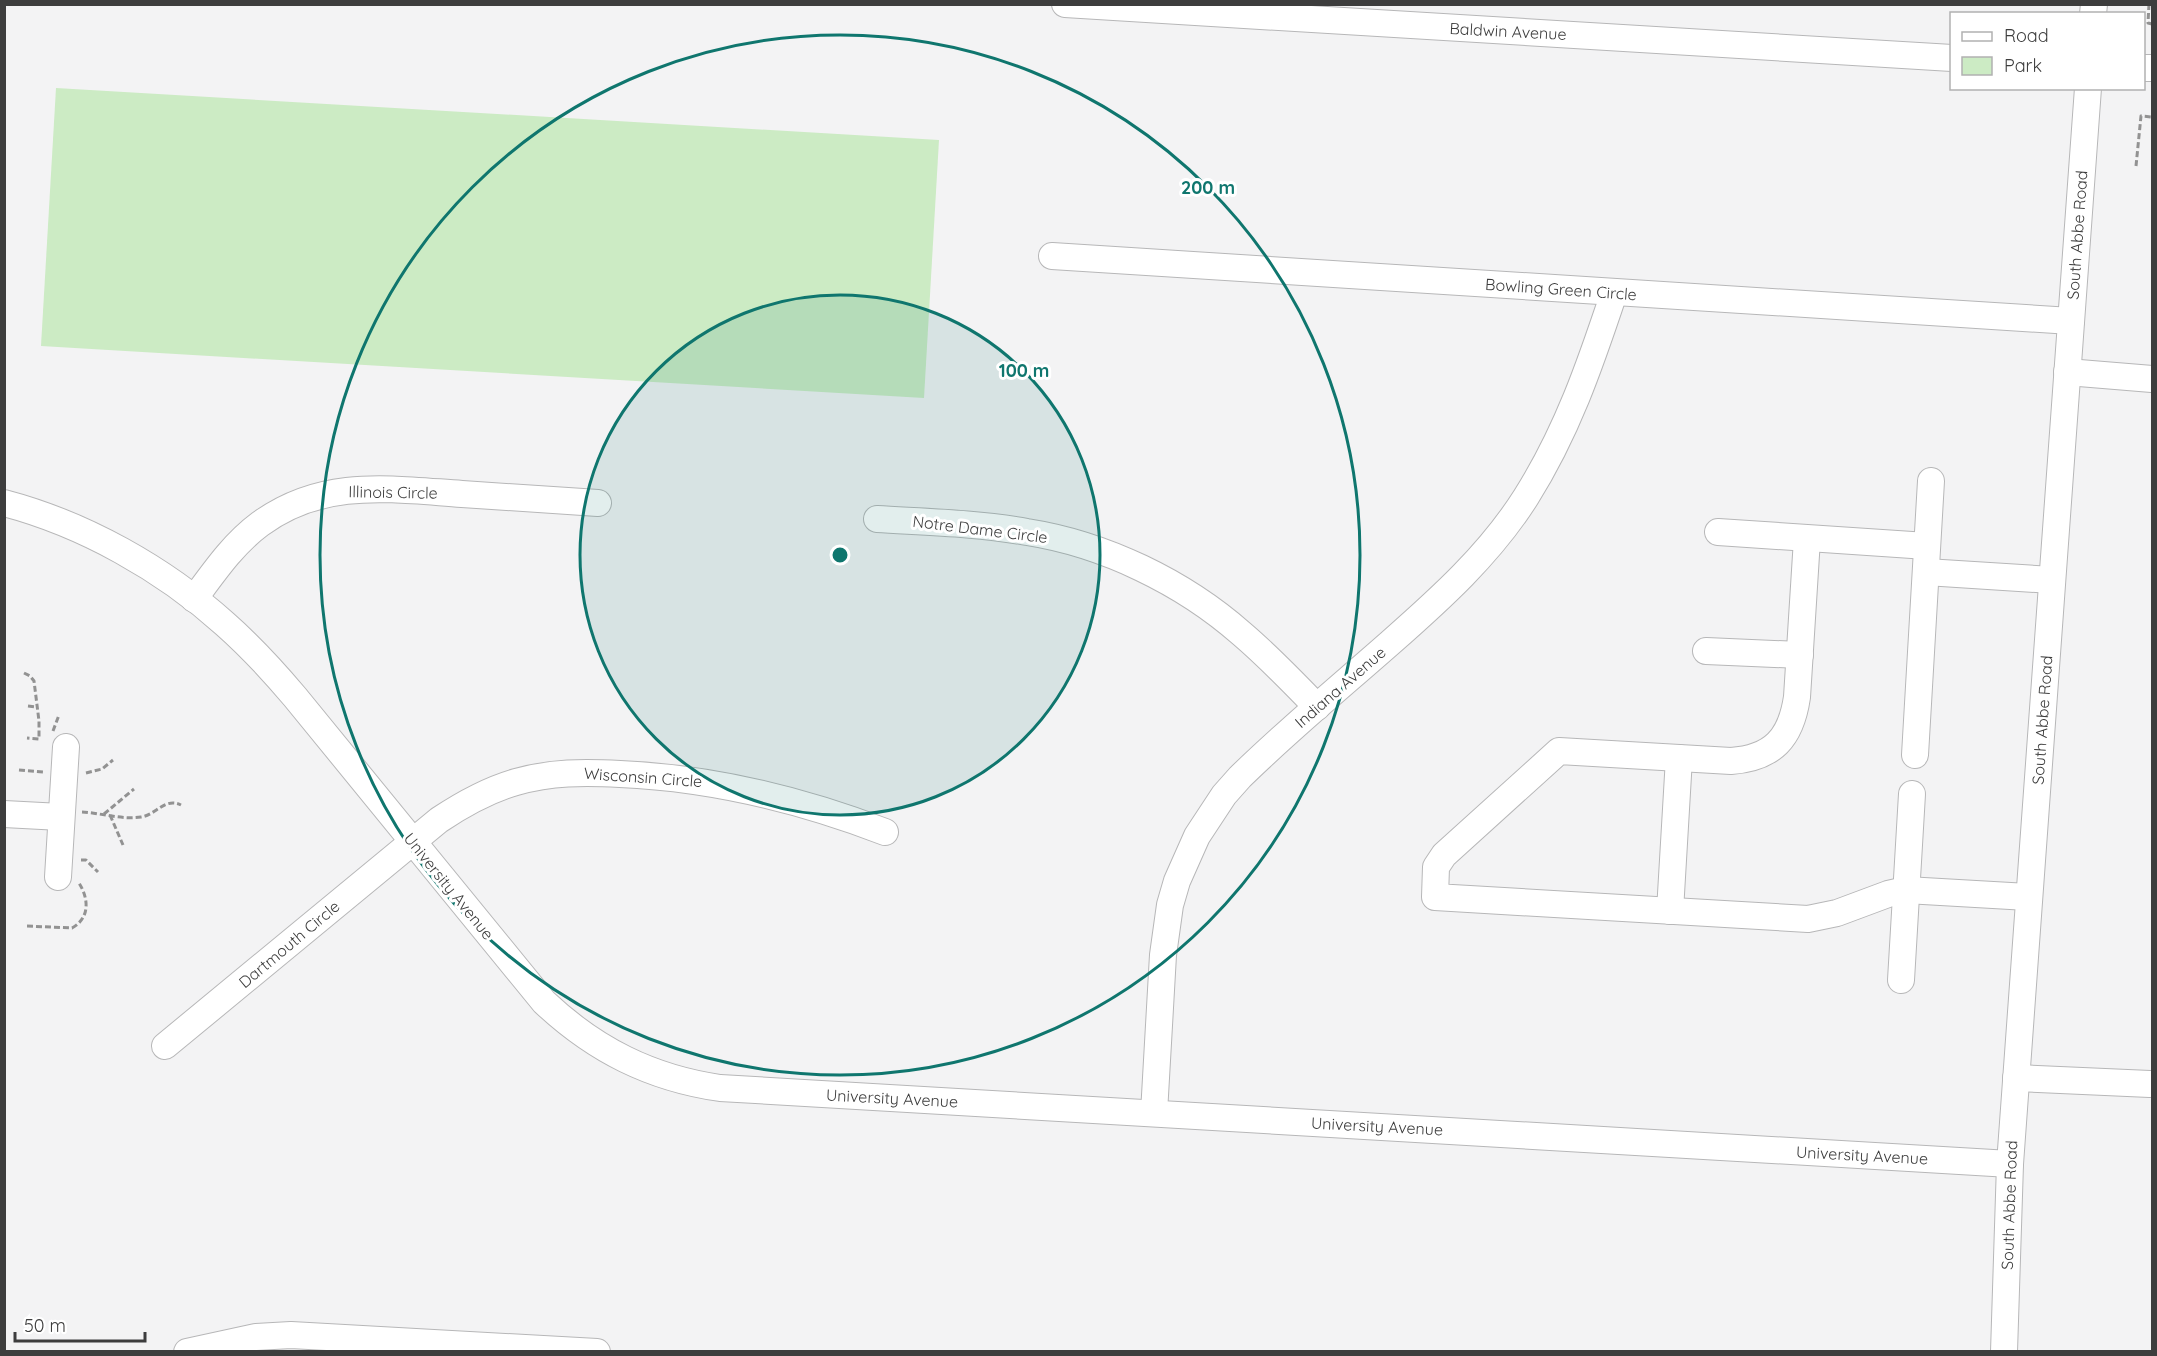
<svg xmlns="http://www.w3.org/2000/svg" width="2157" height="1356" viewBox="0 0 2157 1356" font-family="Quicksand,sans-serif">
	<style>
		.green { fill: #ccebc4 }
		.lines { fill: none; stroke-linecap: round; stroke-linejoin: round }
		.minor-casing { stroke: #b7b7b8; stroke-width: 28 }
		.path { stroke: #929292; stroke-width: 3; stroke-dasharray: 6 3; stroke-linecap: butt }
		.minor { stroke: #fff; stroke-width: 26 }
		.ring { fill: none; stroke: #0f766e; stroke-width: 3 }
		.labels { text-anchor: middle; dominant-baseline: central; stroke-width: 6; stroke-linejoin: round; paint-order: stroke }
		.street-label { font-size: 16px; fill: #3d3d3d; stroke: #fff }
		.centre { fill: #0f766e; stroke: #fff; stroke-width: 3 }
		.ring-label { font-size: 18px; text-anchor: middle; font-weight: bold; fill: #0f766e; stroke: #fff; stroke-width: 6; stroke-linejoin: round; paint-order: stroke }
	</style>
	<rect width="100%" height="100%" fill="#f3f3f4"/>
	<!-- green -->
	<path class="green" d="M56 88 939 140 924 398 41 346Z"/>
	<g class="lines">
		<!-- minor casing -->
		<g class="minor-casing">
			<g id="minor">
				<path d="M1065 4 1952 58"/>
				<path d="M2093 14 2094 4"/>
				<path d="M2144 68H2152"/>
				<path d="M1052 256 2071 321"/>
				<path d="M2067 372 2152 379"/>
				<path d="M4 503C84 524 164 569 225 624 250 646 273 671 295 697L544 1002C595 1050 651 1078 720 1088L2010 1164"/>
				<path d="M877 519C926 522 977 523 1027 532 1104 544 1183 582 1242 634 1269 657 1293 682 1317 707"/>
				<path d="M1718 532 1927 546"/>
				<path d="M1807 539 1797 697C1791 738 1773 758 1731 761L1559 751 1444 855 1436 867 1435 897 1808 919 1837 913 1888 894 1906 890 2028 897"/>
				<path d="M1926 572 2052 580"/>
				<path d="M194 599C214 572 233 544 260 524 323 478 389 489 462 494 507 497 552 500 598 503"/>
				<path d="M1706 651 1800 655"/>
				<path d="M1915 755 1931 481"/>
				<path d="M4 814 61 817"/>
				<path d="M58 877 66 747"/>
				<path d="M1670 911 1679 758"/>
				<path d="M1901 980 1912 794"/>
				<path d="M165 1046 439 820C463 804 488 790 516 782 551 772 584 772 620 774 712 778 799 799 885 832"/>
				<path d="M2016 1078 2150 1084"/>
				<path d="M1154 1113 1163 955 1170 905 1177 881 1197 836 1224 795 1240 777C1288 730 1340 687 1390 643 1440 599 1490 554 1526 497 1567 432 1590 365 1614 293"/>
				<path d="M187 1352 256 1337 291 1335 597 1352"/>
				<path d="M2004 1352 2010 1164 2088 88"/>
			</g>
		</g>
		<!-- path -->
		<g class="path">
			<path d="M2149 4 2148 23 2152 24"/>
			<path d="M2136 166 2141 116 2152 117"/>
			<path d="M24 673 30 676 34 681 39 721V739L27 738"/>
			<path d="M28 706 37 707"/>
			<path d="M53 731 59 715"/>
			<path d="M19 770 44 772"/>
			<path d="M86 773 102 769 113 760"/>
			<path d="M82 812C101 813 122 820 141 817 156 815 165 797 181 805"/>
			<path d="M104 814 134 789"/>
			<path d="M110 815 123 845"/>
			<path d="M81 860H86L98 872"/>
			<path d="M27 926 72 928C90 918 89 899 79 883"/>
		</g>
		<!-- minor -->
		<use href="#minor" class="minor"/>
	</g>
	<!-- distance rings -->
	<circle cx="840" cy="555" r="260" fill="#0f766e" fill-opacity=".12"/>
	<g class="ring">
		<circle cx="840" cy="555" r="260"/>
		<circle cx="840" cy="555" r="520"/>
	</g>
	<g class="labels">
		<!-- street labels -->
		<g class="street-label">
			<text transform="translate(1508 31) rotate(3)">Baldwin Avenue</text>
			<text transform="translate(2077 235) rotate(-86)">South Abbe Road</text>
			<text transform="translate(1561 289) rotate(4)">Bowling Green Circle</text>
			<text transform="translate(393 492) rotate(1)">Illinois Circle</text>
			<text transform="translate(980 529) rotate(7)">Notre Dame Circle</text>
			<text transform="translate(1340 687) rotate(-41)">Indiana Avenue</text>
			<text transform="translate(2042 720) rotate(-86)">South Abbe Road</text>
			<text transform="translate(643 777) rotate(4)">Wisconsin Circle</text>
			<text transform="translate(449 886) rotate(51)">University Avenue</text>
			<text transform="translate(289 944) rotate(-40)">Dartmouth Circle</text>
			<text transform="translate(892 1098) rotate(3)">University Avenue</text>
			<text transform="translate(1377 1126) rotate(3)">University Avenue</text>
			<text transform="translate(1862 1155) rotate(3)">University Avenue</text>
			<text transform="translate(2009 1205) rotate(-88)">South Abbe Road</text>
		</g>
	</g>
	<circle cx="840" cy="555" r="9" class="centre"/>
	<g class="ring-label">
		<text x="1208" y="194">200 m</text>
		<text x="1024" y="377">100 m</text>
	</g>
	<!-- border -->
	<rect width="2157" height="1356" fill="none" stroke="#3d3d3d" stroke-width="12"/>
	<!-- legend -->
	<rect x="1950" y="12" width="195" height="78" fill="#ffffff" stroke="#b1b1b1" stroke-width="1.5"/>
	<rect x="1962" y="32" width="30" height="9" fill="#ffffff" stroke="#b1b1b1" stroke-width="1.5"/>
	<text x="2004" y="42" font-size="18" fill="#3d3d3d">Road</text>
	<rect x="1962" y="57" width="30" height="18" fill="#ccebc4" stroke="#b1b1b1" stroke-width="1.5"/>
	<text x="2004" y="72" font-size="18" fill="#3d3d3d">Park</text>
	<!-- scale -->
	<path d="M15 1332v9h130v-9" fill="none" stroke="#3d3d3d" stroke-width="3"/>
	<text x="24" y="1332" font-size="18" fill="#3d3d3d" stroke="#ffffff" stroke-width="4.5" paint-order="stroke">50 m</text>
</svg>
